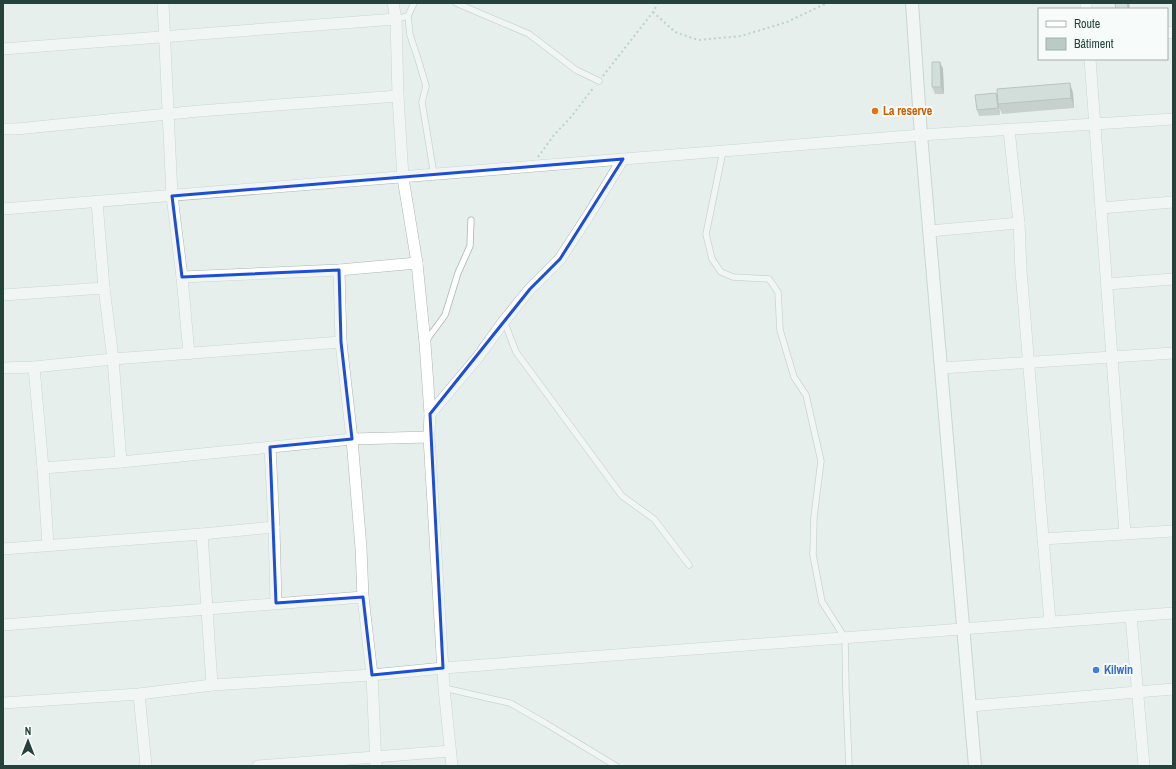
<svg xmlns="http://www.w3.org/2000/svg" width="1176" height="769" viewBox="0 0 1176 769" font-family="'Archivo Narrow',sans-serif">
	<style>
		.lines { fill: none; stroke-linecap: round; stroke-linejoin: round }
		.lane-casing { stroke: #a8b8b2; stroke-width: 7 }
		.street-casing { stroke: #a8b8b2; stroke-width: 12 }
		.secondary-casing { stroke: #a4bbb3; stroke-width: 14 }
		.path { stroke: #86b3a5; stroke-width: 2; stroke-dasharray: 2 3; stroke-linecap: butt }
		.lane { stroke: #fff; stroke-width: 5.5 }
		.street { stroke: #fff; stroke-width: 11 }
		.secondary { stroke: #fff; stroke-width: 12 }
		.wall { fill: #a1aea9 }
		.shaded-wall { fill: #838d89 }
		.building { fill: #bbcac4; stroke: #838d89 }
		.marked { fill: none; stroke: #1d4ed8; stroke-width: 3; stroke-linejoin: round }
		.food-dot { fill: #e8710a; stroke: #f7fbf9; stroke-width: 1.5 }
		.shop-dot { fill: #3f7fe0; stroke: #f7fbf9; stroke-width: 1.5 }
		.labels { text-anchor: middle; dominant-baseline: central; stroke-width: 4; stroke-linejoin: round; paint-order: stroke }
		.food-label { font-size: 12px; font-weight: bold; fill: #c56008; stroke: #f7fbf9; text-anchor: start }
		.shop-label { font-size: 12px; font-weight: bold; fill: #366cbe; stroke: #f7fbf9; text-anchor: start }
	</style>
	<rect width="100%" height="100%" fill="#e6efeb"/>
	<g class="lines">
		<!-- lane casing -->
		<g class="lane-casing">
			<g id="lane">
				<path d="M456 3 529 34 576 70 599 81"/>
				<path d="M408 16 410 35 418 59 426 86 422 102 434 175"/>
				<path d="M396 19 408 16 414 3"/>
				<path d="M723 151 706 234 712 259 721 272 733 277 769 279 778 292 780 330 794 377 806 395 821 461 814 517 813 555 822 602 845 638 846 693 849 766"/>
				<path d="M504 321 516 352 622 496 654 519 689 565"/>
				<path d="M426 341 445 315 458 273 470 246 471 220"/>
				<path d="M444 688 510 703 545 723 616 766"/>
			</g>
		</g>
		<!-- street casing -->
		<g class="street-casing">
			<g id="street">
				<path d="M163 3 172 196 182 277 189 354"/>
				<path d="M393 3 396 19 398 96 403 178 417 263 425 343 430 414 429 437 444 688 452 766"/>
				<path d="M1086 3V9"/>
				<path d="M1167 33 1173 32"/>
				<path d="M3 49 396 19"/>
				<path d="M1090 59 1125 534"/>
				<path d="M3 129H16L199 111 398 96"/>
				<path d="M1009 130 1019 223 1021 271 1050 622"/>
				<path d="M1101 208 1173 202"/>
				<path d="M3 209 921 135 1173 119"/>
				<path d="M930 231 1019 223"/>
				<path d="M339 270 341 342 352 439 361 548 363 597 372 675 376 766"/>
				<path d="M182 277 339 270 417 263"/>
				<path d="M1107 284 1173 279"/>
				<path d="M3 295 104 288"/>
				<path d="M34 367 43 468 48 545"/>
				<path d="M3 368 34 367 113 359 104 288 97 202"/>
				<path d="M942 368 1173 353"/>
				<path d="M430 414 478 357 504 321 530 289 560 259 590 213 623 159"/>
				<path d="M121 462 113 359 341 342"/>
				<path d="M43 468 121 462 352 439 429 437"/>
				<path d="M274 527 276 603"/>
				<path d="M202 534 212 685"/>
				<path d="M1043 539 1173 531"/>
				<path d="M3 549 202 534 274 527 270 447"/>
				<path d="M1131 616 1144 766"/>
				<path d="M3 625 363 597"/>
				<path d="M139 694 146 766"/>
				<path d="M3 703 139 694 212 685 372 675 443 668 1173 613"/>
				<path d="M970 706 1173 689"/>
				<path d="M258 766 375 757 450 751"/>
			</g>
		</g>
		<!-- secondary casing -->
		<g class="secondary-casing">
			<path id="secondary" d="M912 3 921 135 975 766"/>
		</g>
		<!-- path -->
		<g class="path">
			<path d="M653 12 675 32 698 40 741 36 787 22 827 3"/>
			<path d="M603 76 653 12 658 3"/>
			<path d="M538 157 554 135 571 117 594 87"/>
		</g>
		<!-- lane -->
		<use href="#lane" class="lane"/>
		<!-- street -->
		<use href="#street" class="street"/>
		<!-- secondary -->
		<use href="#secondary" class="secondary"/>
	</g>
	<!-- wall -->
	<g class="wall">
		<path d="M940 62 943 69 944 94H935L932 87Z"/>
		<path d="M1073 93 1074 108 1002 114 999 107 1000 115 979 116 977 110 998 97Z"/>
	</g>
	<!-- shaded-wall -->
	<g class="shaded-wall">
		<path d="M1127 3H1129L1130 9H1128Z"/>
		<path d="M940 62 943 69 944 94 941 87Z"/>
		<path d="M1070 83 1073 93 1074 108 1071 98Z"/>
		<path d="M996 93 999 100 998 104 999 107 1000 115 998 108Z"/>
	</g>
	<!-- building -->
	<g class="building">
		<path d="M1115 3H1127L1128 9H1116Z"/>
		<path d="M932 62H940L941 87H932Z"/>
		<path d="M1070 83 1071 98 998 104 997 89Z"/>
		<path d="M996 93 998 108 977 110 975 95Z"/>
	</g>
	<!-- marked area -->
	<path d="M0 0H1176V769H0ZM623 159 560 259 530 289 430 414 443 668 372 675 363 597 276 603 270 447 352 439 341 342 339 270 182 277 172 196Z" fill="#e6efeb" fill-opacity=".55" fill-rule="evenodd"/>
	<path class="marked" d="M623 159 560 259 530 289 430 414 443 668 372 675 363 597 276 603 270 447 352 439 341 342 339 270 182 277 172 196Z"/>
	<!-- markers -->
	<circle class="food-dot" cx="875" cy="111" r="4"/>
	<circle class="shop-dot" cx="1096" cy="670" r="4"/>
	<g class="labels">
		<!-- food labels -->
		<g class="food-label">
			<text x="883" y="111">La reserve</text>
		</g>
		<!-- shop labels -->
		<g class="shop-label">
			<text x="1104" y="670">Kilwin</text>
		</g>
	</g>
	<!-- border -->
	<rect width="1176" height="769" fill="none" stroke="#24423a" stroke-width="8"/>
	<!-- legend -->
	<rect x="1038" y="8" width="130" height="52" fill="#f7fbf9" stroke="#a3b1ad"/>
	<rect x="1046" y="21" width="20" height="6" fill="#ffffff" stroke="#a3b1ad"/>
	<text x="1074" y="28" font-size="12" fill="#24423a">Route</text>
	<rect x="1046" y="38" width="20" height="12" fill="#bbcac4" stroke="#a3b1ad"/>
	<text x="1074" y="48" font-size="12" fill="#24423a">Bâtiment</text>
	<!-- north arrow -->
	<g transform="translate(28 741)" stroke="#f7fbf9" stroke-width="3" paint-order="stroke">
	<path d="M0-3L7 15L0 10L-7 15Z" fill="#24423a"/>
	<text y="-6" font-size="11" font-weight="bold" text-anchor="middle" fill="#24423a">N</text>
	</g>
</svg>
